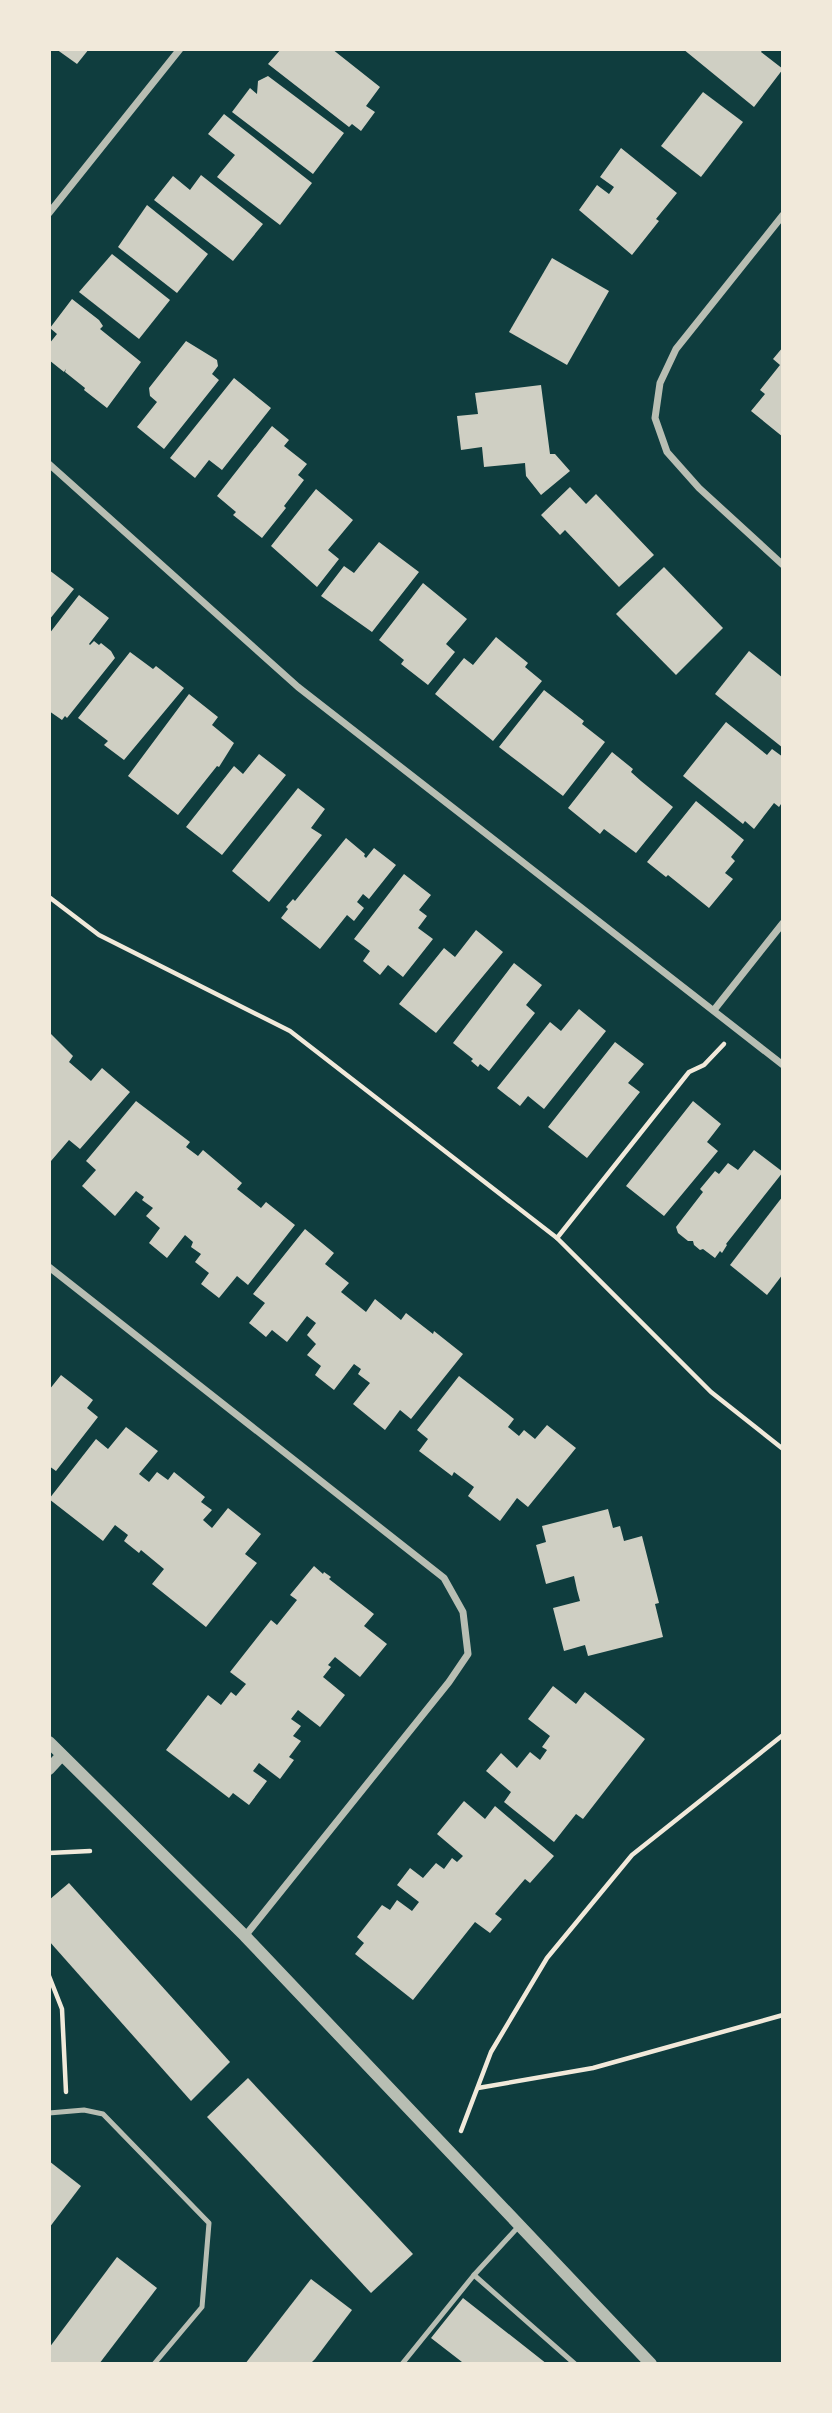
<svg xmlns="http://www.w3.org/2000/svg" width="832" height="2413" viewBox="0 0 832 2413" font-family="'Nunito Sans',sans-serif">
	<style>
		.building { fill: #cfcfc3 }
		.lines { fill: none; stroke-linecap: round; stroke-linejoin: round }
		.path { stroke: #f1e9da; stroke-width: 4.5 }
		.service { stroke: #b8beb3; stroke-width: 5 }
		.minor { stroke: #b8beb3; stroke-width: 7 }
		.tertiary { stroke: #b8beb3; stroke-width: 12 }
	</style>
	<rect width="100%" height="100%" fill="#0f3d3e"/>
	<!-- building -->
	<g class="building">
		<path d="M56 49H89L77 64Z"/>
		<path d="M281 49H332L380 87 366 106 375 112 361 131 352 124 349 127 268 64Z"/>
		<path d="M683 49H763L761 52 783 69 754 107Z"/>
		<path d="M268 76 344 133 313 174 232 112 250 88 257 94 258 81Z"/>
		<path d="M703 92 743 122 701 177 661 146Z"/>
		<path d="M224 114 312 183 280 225 217 177 235 155 208 134Z"/>
		<path d="M621 148 677 193 656 219 659 221 632 255 579 210 597 185 609 194 614 187 600 177Z"/>
		<path d="M201 175 263 224 233 261 154 200 173 176 190 190Z"/>
		<path d="M147 205 208 254 177 293 118 247Z"/>
		<path d="M112 254 170 300 139 339 79 292Z"/>
		<path d="M552 258 609 291 567 365 509 332Z"/>
		<path d="M72 299 99 320 103 326 100 329 141 362 107 408 84 390 85 388 65 372 66 369 64 372 49 360 51 358 49 357V344L57 334 50 328Z"/>
		<path d="M186 341 217 360 218 366 212 374 219 380 164 449 137 427 157 402 150 396 149 388Z"/>
		<path d="M783 347V437L751 411 765 394 760 390 780 365 773 359Z"/>
		<path d="M234 378 271 408 222 470 209 460 195 478 170 458Z"/>
		<path d="M541 385 550 454H555L570 471 541 495 526 476 525 463 484 467 482 447 461 450 457 416 478 414 475 393Z"/>
		<path d="M272 426 289 440 284 446 307 464 298 475 304 480 284 506 286 508 262 538 233 515 236 512 217 496Z"/>
		<path d="M570 487 586 504 596 494 654 555 619 587 565 530 560 535 541 515Z"/>
		<path d="M316 489 353 520 328 550 339 559 317 587 271 546Z"/>
		<path d="M379 542 419 572 372 632 321 596 344 566 354 573Z"/>
		<path d="M664 567 723 628 676 675 616 614Z"/>
		<path d="M49 570 74 589 49 620Z"/>
		<path d="M423 583 467 619 446 644 455 652 428 685 401 664 404 660 379 640Z"/>
		<path d="M79 595 109 618 89 644 90 645 94 641 99 645 101 643 111 651 115 658 67 718 65 716 62 720 49 711V634Z"/>
		<path d="M496 637 528 663 525 667 542 681 493 741 435 694 464 658 473 665Z"/>
		<path d="M749 651 783 678V748L715 694Z"/>
		<path d="M130 652 153 669 156 666 184 688 124 760 104 745 108 741 78 718Z"/>
		<path d="M544 690 584 721 582 724 605 742 563 796 499 747Z"/>
		<path d="M189 694 218 717 212 725 234 743 219 767 217 766 178 815 128 776Z"/>
		<path d="M726 722 767 755 772 749 783 757V801L779 807 774 803 754 829 745 821 743 824 683 776Z"/>
		<path d="M612 752 633 769 631 772 641 781 673 807 636 853 604 829 600 834 568 808Z"/>
		<path d="M259 754 286 775 222 855 186 827 234 766 243 774Z"/>
		<path d="M298 788 325 809 311 828 322 835 269 902 232 871Z"/>
		<path d="M696 801 744 840 731 857 735 861 725 873 733 879 709 908 668 875 666 877 647 862Z"/>
		<path d="M346 838 365 854 364 856 366 858 374 848 396 865 369 899 363 894 357 902 364 908 354 921 347 915 320 949 281 918 288 909 286 907 293 899 295 901Z"/>
		<path d="M404 874 431 895 419 910 427 916 418 928 433 939 403 977 388 965 380 975 363 961 370 951 354 939Z"/>
		<path d="M476 930 503 952 436 1033 399 1004 444 948 455 957Z"/>
		<path d="M514 963 542 985 526 1005 535 1013 489 1071 480 1064 478 1067 471 1061 473 1059 453 1043Z"/>
		<path d="M579 1009 606 1031 544 1109 528 1096 520 1106 497 1088 550 1022 561 1031Z"/>
		<path d="M49 1032 73 1056 69 1062 91 1081 102 1068 130 1092 80 1149 69 1140 51 1161 49 1160Z"/>
		<path d="M615 1042 644 1064 628 1083 640 1092 587 1158 548 1127Z"/>
		<path d="M136 1101 190 1142 186 1147 198 1156 203 1150 242 1183 237 1189 261 1208 266 1202 295 1225 248 1285 237 1276 219 1298 201 1284 209 1273 195 1262 201 1254 191 1247 193 1242 185 1235 167 1258 149 1243 160 1228 146 1216 153 1208 142 1200 144 1197 136 1191 115 1216 82 1186 96 1170 86 1161Z"/>
		<path d="M693 1101 721 1124 707 1142 718 1151 664 1216 626 1186Z"/>
		<path d="M754 1150 783 1172 726 1244 727 1245 722 1253 720 1251 715 1258 703 1249 700 1250 694 1245 693 1241H688L678 1233 676 1227 703 1192 700 1189 715 1171 719 1174 728 1163 738 1170Z"/>
		<path d="M783 1196V1274L767 1295 730 1265Z"/>
		<path d="M305 1229 334 1253 325 1264 349 1283 341 1292 366 1312 375 1299 401 1320 406 1313 433 1334 434 1331 463 1354 411 1419 400 1410 385 1430 353 1404 370 1383 358 1374 361 1369 354 1364 334 1390 315 1375 321 1366 307 1355 316 1344 307 1335 316 1323 307 1316 287 1342 272 1330 266 1337 249 1323 265 1303 253 1294Z"/>
		<path d="M61 1375 93 1400 87 1408 98 1417 56 1471 49 1466V1390Z"/>
		<path d="M459 1376 514 1419 508 1427 519 1436 524 1430 535 1439 547 1425 576 1448 528 1507 517 1498 500 1521 468 1496 474 1487 454 1472 452 1476 419 1451 428 1439 417 1430Z"/>
		<path d="M126 1427 158 1451 139 1474 149 1482 157 1472 168 1480 174 1472 205 1497 201 1502 212 1510 203 1520 212 1528 228 1508 261 1534 245 1554 257 1563 206 1627 152 1584 164 1569 141 1550 139 1553 124 1541 128 1535 115 1525 103 1541 49 1499 96 1439 108 1449Z"/>
		<path d="M608 1509 613 1528 620 1526 624 1541 642 1536 659 1603 655 1604 663 1637 588 1656 585 1645 564 1651 553 1608 580 1601 577 1590 574 1576 546 1584 536 1545 546 1542 542 1526Z"/>
		<path d="M314 1566 323 1574 324 1572 331 1577 329 1579 374 1614 364 1626 387 1644 360 1677 335 1657 328 1665 331 1667 323 1677 345 1695 320 1727 298 1710 291 1719 301 1726 293 1736 301 1741 289 1757 294 1760 280 1779 259 1763 253 1771 267 1781 249 1805 233 1793 229 1798 166 1750 208 1695 221 1705 231 1692 236 1696 246 1684 230 1672 271 1620 277 1625 297 1600 290 1595Z"/>
		<path d="M553 1686 576 1704 585 1692 645 1739 583 1819 576 1814 554 1842 504 1802 511 1792 486 1771 501 1753 517 1768 530 1752 540 1760 547 1750 542 1747 550 1736 528 1719Z"/>
		<path d="M464 1801 485 1819 495 1806 554 1856 530 1883 525 1879 495 1914 502 1919 490 1933 475 1922 413 2000 355 1954 364 1943 357 1937 382 1905 390 1910 397 1900 412 1911 419 1902 397 1885 410 1868 423 1878 436 1863 444 1869 452 1858 457 1862 463 1856 437 1834Z"/>
		<path d="M69 1883 230 2062 191 2101 49 1941V1900Z"/>
		<path d="M248 2078 413 2254 371 2293 207 2117Z"/>
		<path d="M49 2161 81 2186 49 2228Z"/>
		<path d="M117 2257 157 2288 99 2364H49V2348Z"/>
		<path d="M311 2279 352 2310 315 2359 310 2364H245Z"/>
		<path d="M463 2298 547 2364H461L462 2362 431 2338Z"/>
	</g>
	<g class="lines">
		<!-- path -->
		<g class="path">
			<path d="M49 897 99 935 290 1031 557 1238 711 1392 783 1449"/>
			<path d="M557 1238 689 1072 704 1065 724 1044"/>
			<path d="M49 1853 90 1851"/>
			<path d="M49 1976 62 2009 66 2092"/>
			<path d="M478 2088 593 2068 783 2015"/>
			<path d="M461 2131 491 2052 547 1958 632 1855 783 1735"/>
		</g>
		<!-- service -->
		<g class="service">
			<path d="M49 2113 84 2110 103 2114 209 2223 202 2307 154 2364"/>
			<path d="M474 2275 575 2364"/>
			<path d="M402 2364 474 2275 519 2226"/>
		</g>
		<!-- minor -->
		<g class="minor">
			<path d="M49 213 180 49"/>
			<path d="M783 215 676 349 660 383 655 418 667 452 699 488 783 565"/>
			<path d="M49 464 298 687 783 1065"/>
			<path d="M714 1010 783 923"/>
			<path d="M49 1267 444 1578 463 1612 468 1654 449 1682 245 1936"/>
		</g>
		<!-- tertiary -->
		<g class="tertiary">
			<path d="M49 1742 245 1936 651 2364"/>
			<path d="M49 1769 61 1756"/>
		</g>
	</g>
	<!-- border -->
	<rect width="832" height="2413" fill="none" stroke="#f1e9da" stroke-width="102"/>
</svg>
